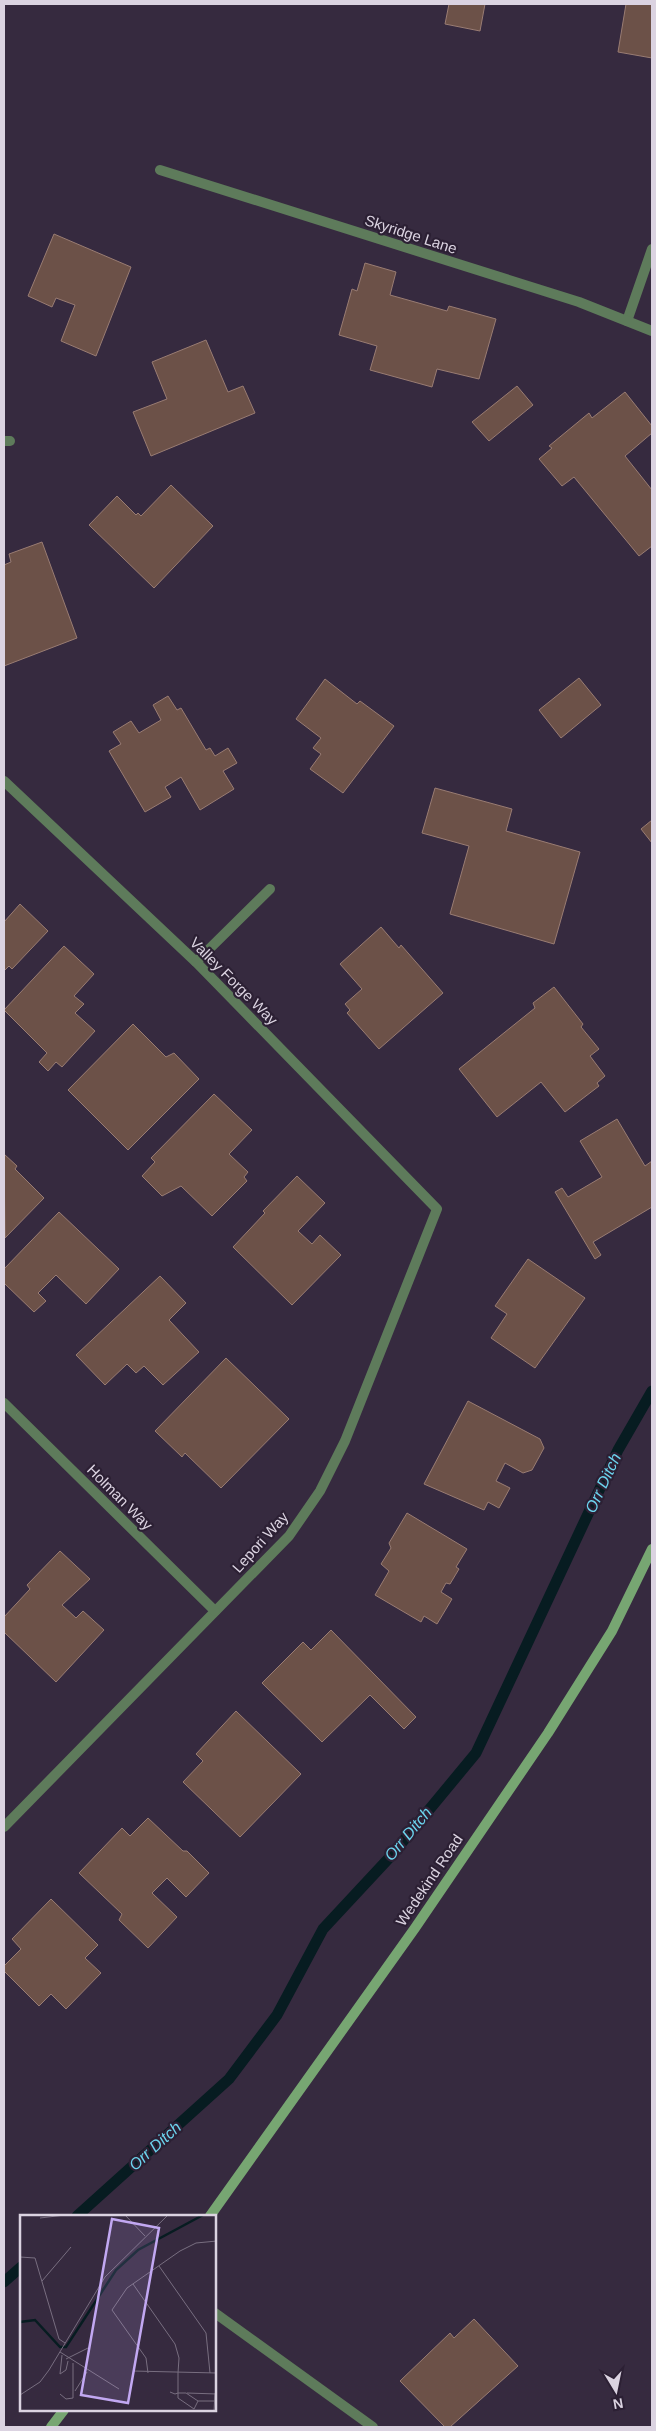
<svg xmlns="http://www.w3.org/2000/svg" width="656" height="2431" viewBox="0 0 656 2431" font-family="Arial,sans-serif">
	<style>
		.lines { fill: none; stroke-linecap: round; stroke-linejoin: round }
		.stream { stroke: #071c21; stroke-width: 11 }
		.building { fill: #6c5148; stroke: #997c73 }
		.lane { stroke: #5e7b5b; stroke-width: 10 }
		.street { stroke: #5e7b5b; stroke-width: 10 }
		.secondary { stroke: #77a672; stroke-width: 10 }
		.labels { text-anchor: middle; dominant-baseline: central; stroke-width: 4.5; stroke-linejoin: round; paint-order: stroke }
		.street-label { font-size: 15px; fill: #dbd3e1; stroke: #2c2034 }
		.water-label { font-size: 16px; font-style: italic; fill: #6cd4ee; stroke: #2c2034 }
		.inset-river { fill: none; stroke: #071c21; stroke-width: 2.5 }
		.inset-road { fill: none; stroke: #786e80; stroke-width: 1 }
		.view { fill: #c2a8f2; fill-opacity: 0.15; stroke: #c2a8f2; stroke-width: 2.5 }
		.inset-edge { fill: none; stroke: #dbd3e1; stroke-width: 2.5 }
	</style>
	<rect width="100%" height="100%" fill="#362a3f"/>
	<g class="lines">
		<!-- stream -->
		<g class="stream">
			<path d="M77 2216 229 2079 277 2015 323 1929 390 1857 476 1753 618 1450 652 1391"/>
			<path d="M4 2282 21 2267"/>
		</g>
	</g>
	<!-- building -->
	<g class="building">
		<path d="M449 4H485L480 31 445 24Z"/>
		<path d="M626 4H652V58L618 52Z"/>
		<path d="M54 234 131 267 96 356 61 341 75 305 56 298 52 307 28 296Z"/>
		<path d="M365 263 396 272 390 295 447 311 449 306 496 319 479 379 437 369 432 387 370 370 377 346 339 335 352 289 357 291Z"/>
		<path d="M206 340 228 392 243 386 255 413 151 456 133 412 167 399 152 362Z"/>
		<path d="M517 386 533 405 489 441 472 422Z"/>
		<path d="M625 392 652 426V433L625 456 652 490V546L639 556 574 477 562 486 539 459 552 448 549 446 589 413 592 418Z"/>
		<path d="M171 485 213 526 154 588 89 525 117 496 136 515 138 513 141 516Z"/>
		<path d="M42 542 77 638 4 666V565L11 562 9 554Z"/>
		<path d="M579 678 601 705 561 738 539 710Z"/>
		<path d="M325 679 357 704 360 701 394 726 343 793 310 769 321 754 313 748 321 738 296 719Z"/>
		<path d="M168 696 177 710 181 708 206 750 210 748 215 756 228 748 237 763 223 771 234 789 200 810 181 777 165 787 171 797 145 812 109 751 121 744 113 732 131 721 139 733 161 720 153 705Z"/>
		<path d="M435 788 512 809 506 831 580 852 554 944 450 914 469 846 422 833Z"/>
		<path d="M652 820V843L641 829Z"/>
		<path d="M20 904 48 931 12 969 9 966 4 971V922Z"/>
		<path d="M381 927 399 948 401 945 443 993 379 1049 347 1013 350 1010 345 1004 362 989 340 964Z"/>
		<path d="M64 946 94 974 74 996 84 1004 75 1013 95 1031 62 1067 56 1062 48 1071 39 1062 47 1053 4 1010Z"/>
		<path d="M554 987 583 1024 581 1027 599 1049 590 1056 605 1076 597 1083 599 1086 565 1112 541 1082 497 1117 459 1069 535 1008 533 1003Z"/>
		<path d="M133 1024 166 1057 174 1053 199 1079 128 1150 68 1090Z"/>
		<path d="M214 1094 252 1130 229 1154 248 1172 244 1177 247 1181 212 1216 181 1186 162 1196 142 1176 155 1162 151 1158Z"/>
		<path d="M617 1119 645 1166 652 1161V1207L593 1242 601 1255 595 1259 555 1192 562 1188 568 1197 602 1177 580 1141Z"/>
		<path d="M4 1154 17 1166 15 1169 44 1198 5 1238Z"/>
		<path d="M297 1176 325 1203 298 1231 312 1244 320 1235 341 1255 292 1305 233 1247 265 1213 263 1211Z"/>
		<path d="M59 1212 119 1269 86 1304 56 1275 38 1293 46 1301 34 1312 4 1283V1269Z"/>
		<path d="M528 1259 585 1298 535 1368 491 1338 507 1314 495 1306Z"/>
		<path d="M160 1276 186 1303 169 1320 199 1352 163 1385 144 1366 136 1373 127 1364 105 1385 76 1355Z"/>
		<path d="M226 1358 289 1419 221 1488 185 1453 182 1457 155 1431Z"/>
		<path d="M468 1401 540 1439 544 1448 532 1470 523 1473 505 1463 496 1481 510 1488 499 1508 488 1502 484 1510 424 1484Z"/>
		<path d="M407 1513 467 1549 456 1567 459 1569 450 1584 446 1583 441 1592 452 1599 437 1624 424 1616 421 1622 375 1595 389 1571 381 1564 391 1548 389 1543Z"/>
		<path d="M60 1551 90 1579 62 1605 76 1618 83 1611 104 1630 56 1682 4 1632V1617L30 1589 27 1585Z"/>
		<path d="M331 1630 416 1717 404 1729 370 1695 322 1742 262 1683 303 1642 311 1650Z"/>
		<path d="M236 1711 301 1774 240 1837 183 1782 203 1761 196 1754Z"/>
		<path d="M148 1818 183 1851H187L209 1873 186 1897 167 1878 152 1893 177 1917 148 1948 119 1920 122 1914 79 1873 122 1828 130 1836Z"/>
		<path d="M51 1899 98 1945 85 1958 101 1973 66 2009 51 1994 39 2006 4 1971V1966L21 1949 12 1939Z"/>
		<path d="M474 2319 518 2366 450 2427H445L400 2381 450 2333 454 2338Z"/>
	</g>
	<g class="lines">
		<!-- lane -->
		<g class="lane">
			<path d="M627 321 652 249"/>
			<path d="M215 2313 373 2427"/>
		</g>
		<!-- street -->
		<g class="street">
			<path d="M160 170 579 302 652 331"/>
			<path d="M4 441H10"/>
			<path d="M4 781 196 962 437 1209 345 1441 320 1491 289 1536 4 1827"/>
			<path d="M196 962 270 889"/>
			<path d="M4 1403 215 1611"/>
		</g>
		<!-- secondary -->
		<g class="secondary">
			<path d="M210 2216 415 1928 548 1733 612 1631 652 1549"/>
			<path d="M51 2427 64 2410"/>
		</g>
	</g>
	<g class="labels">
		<!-- street labels -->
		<g class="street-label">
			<text transform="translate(411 234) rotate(18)">Skyridge Lane</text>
			<text transform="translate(234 981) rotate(45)">Valley Forge Way</text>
			<text transform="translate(120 1497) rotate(45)">Holman Way</text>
			<text transform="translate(260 1542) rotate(-48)">Lepori Way</text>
			<text transform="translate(429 1880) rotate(-56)">Wedekind Road</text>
		</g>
		<!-- water labels -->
		<g class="water-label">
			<text transform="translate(603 1483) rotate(-65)">Orr Ditch</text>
			<text transform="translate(408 1834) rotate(-50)">Orr Ditch</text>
			<text transform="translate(155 2146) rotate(-42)">Orr Ditch</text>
		</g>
	</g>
	<!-- overview -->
	<g transform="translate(20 2215)">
		<rect width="196" height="196" fill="#362a3f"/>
		<path class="inset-river" d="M0 107 15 105 40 132H46L96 55 118 35 183 0"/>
		<path class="inset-road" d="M105 0 125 21M20 3 45 0M0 42 15 43 39 124 45 128M139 51 186 118 190 158M22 66 51 32M113 69 155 129 159 143 158 158V183L174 194 178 186 166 178H158L155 179 150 177M40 137 99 174M42 140 40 159 46 155 48 146M46 144 68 133M113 156 197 158M128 158 126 143 92 95 107 73 160 36 176 28 197 26M55 176 67 157M167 178 197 179M40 179 46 184 53 183V148M0 180 20 167 29 155 85 62 148 0M178 186H197M194 196 195 178"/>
		<path class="view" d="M92 4 139 13 108 188 61 180Z"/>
		<rect width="196" height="196" class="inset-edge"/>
	</g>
	<!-- border -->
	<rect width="656" height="2431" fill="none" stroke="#dbd3e1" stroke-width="10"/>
	<!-- north arrow -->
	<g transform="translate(616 2391) rotate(170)" stroke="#2c2034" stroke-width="4" paint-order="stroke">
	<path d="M0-4L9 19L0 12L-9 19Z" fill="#dbd3e1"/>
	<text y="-8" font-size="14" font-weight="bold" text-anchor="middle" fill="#dbd3e1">N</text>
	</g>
</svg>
